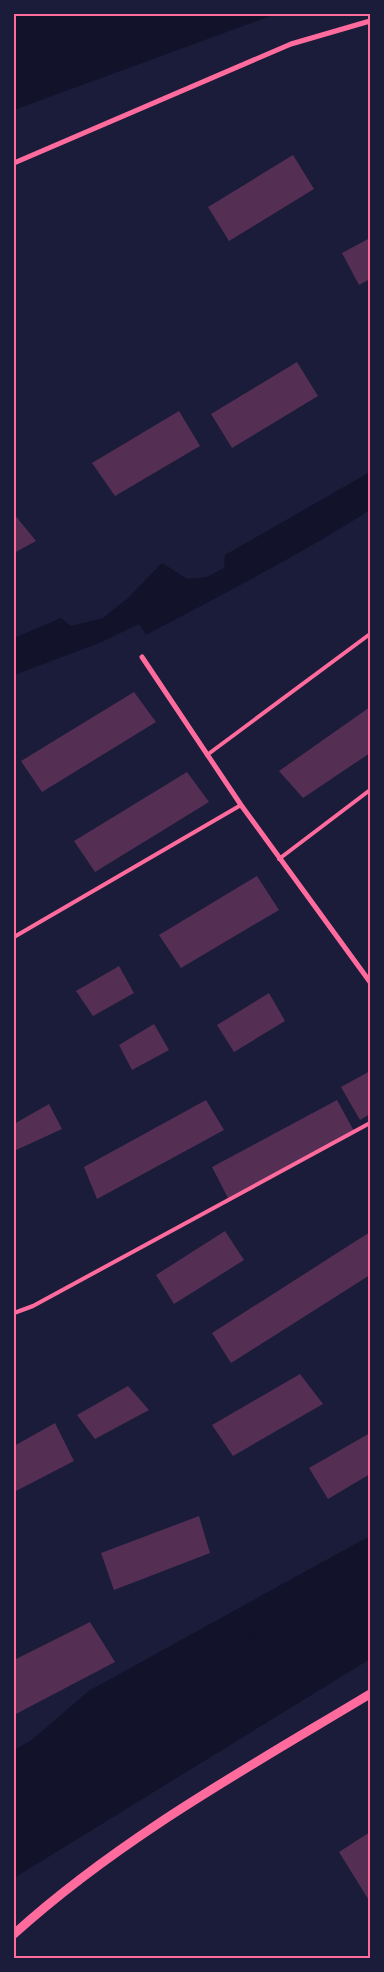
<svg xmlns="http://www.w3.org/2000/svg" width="384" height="1972" viewBox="0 0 384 1972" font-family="'Varela Round',sans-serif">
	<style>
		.water { fill: #12122b }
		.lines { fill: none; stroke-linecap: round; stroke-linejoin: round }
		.canal { stroke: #12122b; stroke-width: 30 }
		.building { fill: #542f53 }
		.service { stroke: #ff6b9d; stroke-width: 4 }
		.minor { stroke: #ff6b9d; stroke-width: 5 }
		.tertiary { stroke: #ff6b9d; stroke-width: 9 }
		.neatline { fill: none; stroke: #ff6b9d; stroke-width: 2 }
	</style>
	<rect width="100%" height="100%" fill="#1b1b3a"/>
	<!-- water -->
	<g class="water">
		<path d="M14 14H276L14 110Z"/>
		<path d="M370 472V510C298 556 221 595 146 635L139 624 99 643 14 675V638L61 618 71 626 103 618 129 597 162 563 187 579 207 577 224 568 225 555Z"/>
		<path d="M370 1553V1659L14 1878V1750Z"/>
	</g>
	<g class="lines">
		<!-- canal -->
		<path class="canal" d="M14 1775 98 1703 370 1553"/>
	</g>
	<!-- building -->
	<g class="building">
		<path d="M293 155 314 189 229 241 208 207Z"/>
		<path d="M370 238V279L359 285 342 253Z"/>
		<path d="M297 362 318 396 232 448 211 414Z"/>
		<path d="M179 411 200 446 115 496 92 463Z"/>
		<path d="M14 514 36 541 14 553Z"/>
		<path d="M134 692 156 722 42 792 21 761Z"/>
		<path d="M370 707V753L303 798 279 771Z"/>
		<path d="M187 772 209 802 95 872 74 841Z"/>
		<path d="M257 876 279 910 181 968 159 935Z"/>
		<path d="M119 966 134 993 93 1016 76 991Z"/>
		<path d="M269 993 285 1021 234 1052 217 1025Z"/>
		<path d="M154 1024 169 1050 132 1070 119 1045Z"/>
		<path d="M370 1071V1114L360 1120 341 1087Z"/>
		<path d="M206 1100 224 1130 97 1199 84 1167Z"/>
		<path d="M337 1100 354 1131 228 1198 212 1167Z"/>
		<path d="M49 1104 62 1129 14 1151V1124Z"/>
		<path d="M225 1231 244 1260 174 1304 156 1275Z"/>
		<path d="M370 1232V1275L231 1363 212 1333Z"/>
		<path d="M300 1374 323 1404 233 1456 212 1425Z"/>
		<path d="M128 1386 149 1410 95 1439 77 1415Z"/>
		<path d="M55 1423 74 1461 14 1492V1446Z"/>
		<path d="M370 1433V1474L328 1499 309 1468Z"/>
		<path d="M199 1516 210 1553 114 1590 101 1553Z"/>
		<path d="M90 1622 115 1662 14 1715V1660Z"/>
		<path d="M370 1832V1902L339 1852Z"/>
	</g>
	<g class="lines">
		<!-- service -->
		<g class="service">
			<path d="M207 755 370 634"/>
			<path d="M279 859 370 790"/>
			<path d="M14 937 241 805"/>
			<path d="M14 1313 33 1306 370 1123"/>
		</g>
		<!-- minor -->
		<g class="minor">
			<path d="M14 163 291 44 370 21"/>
			<path d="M142 657 241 805 370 982"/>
		</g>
		<!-- tertiary -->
		<path class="tertiary" d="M14 1934C120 1838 247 1768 370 1694"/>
	</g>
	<!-- border -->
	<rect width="384" height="1972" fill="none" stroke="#1b1b3a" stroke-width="30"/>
	<rect x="15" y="15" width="354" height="1942" class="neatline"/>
</svg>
